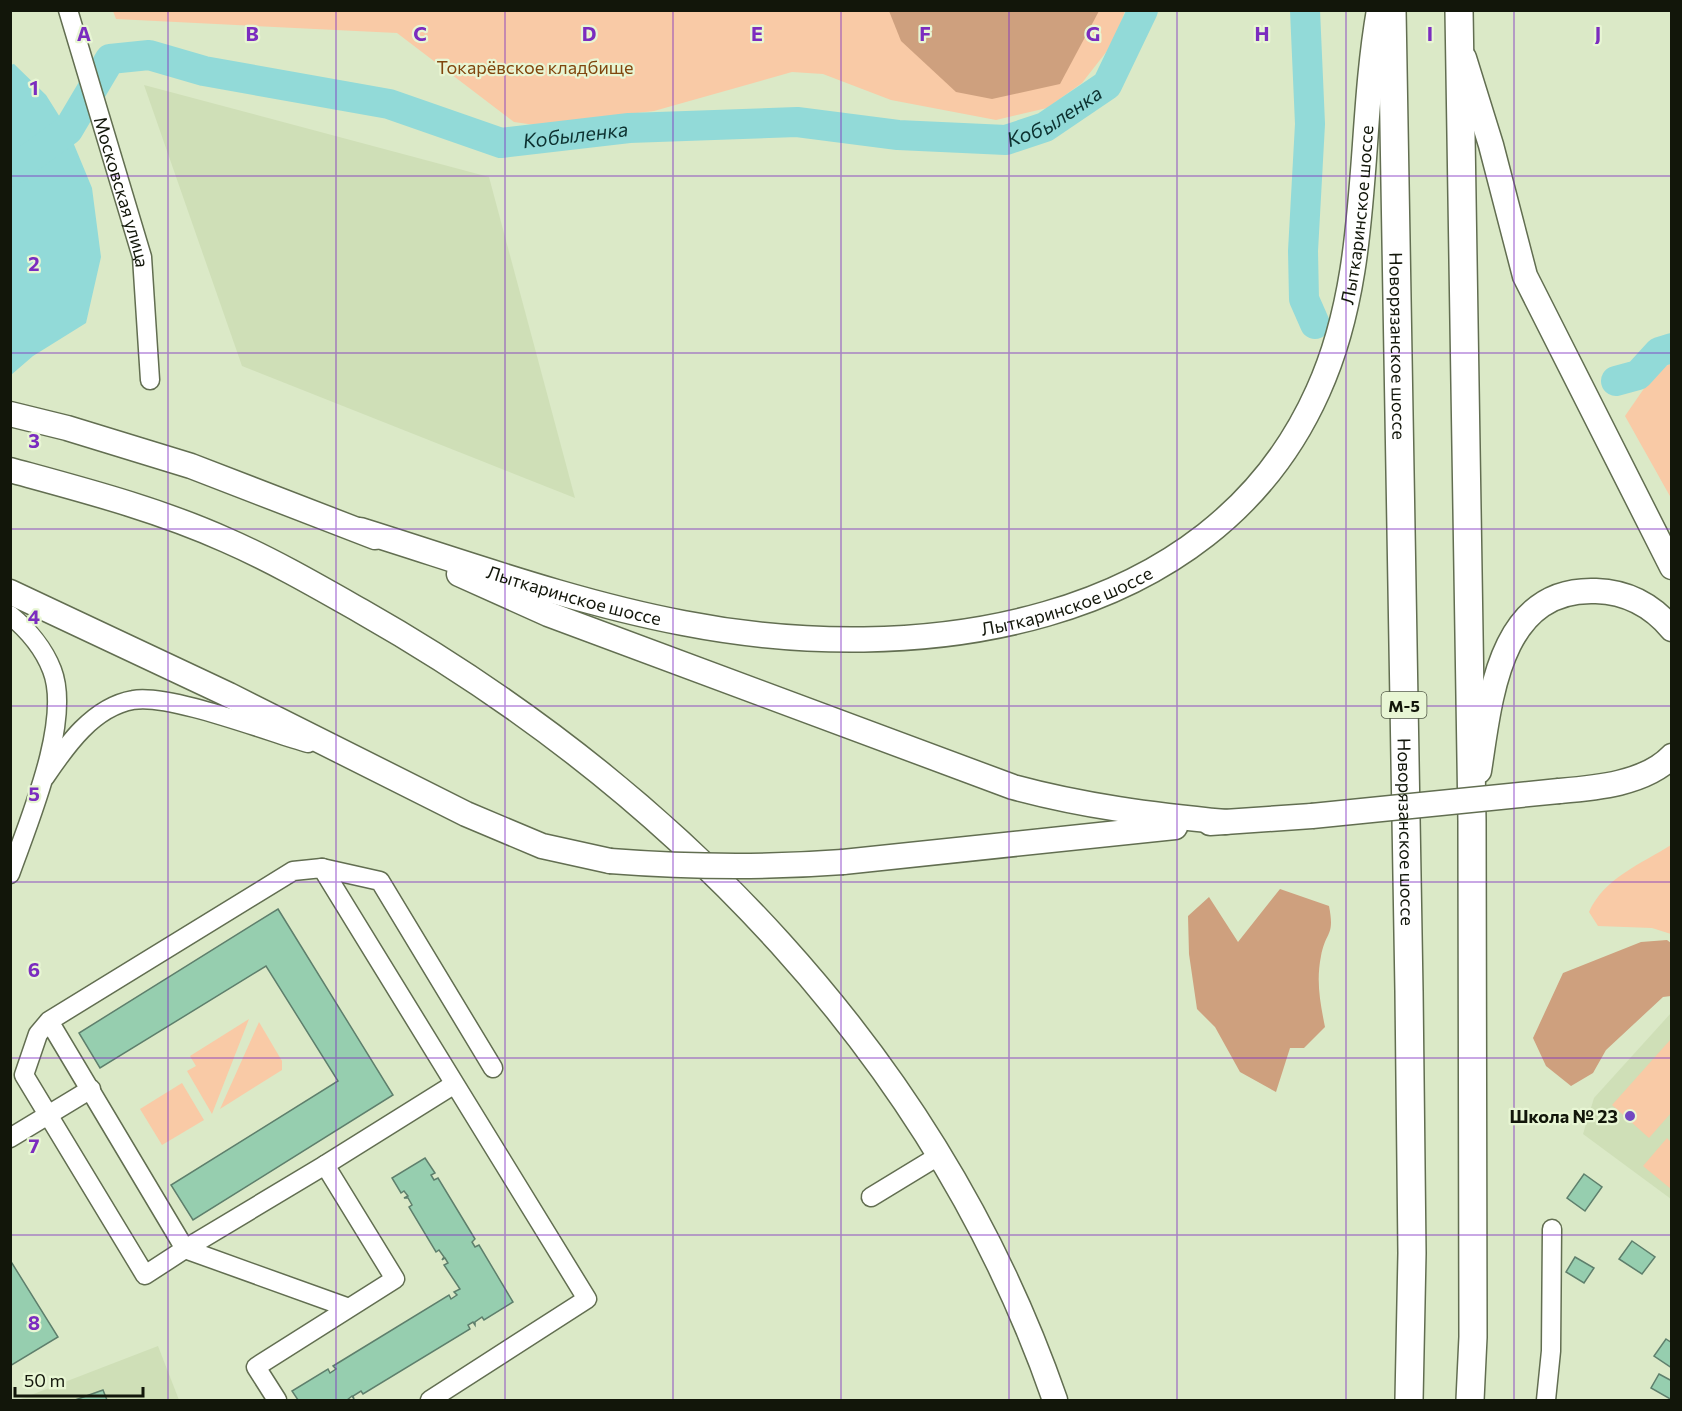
<svg xmlns="http://www.w3.org/2000/svg" width="1682" height="1411" viewBox="0 0 1682 1411" font-family="Commissioner,sans-serif">
	<style>
		.built { fill: #cfdfb7 }
		.green { fill: #f9caa6 }
		.forest { fill: #cea07e }
		.water { fill: #92dad8 }
		.lines { fill: none; stroke-linecap: round; stroke-linejoin: round }
		.river { stroke: #92dad8; stroke-width: 30 }
		.building { fill: #96ceaf; stroke: #5e7f6c; stroke-width: 1.5 }
		.minor-casing { stroke: #626e51; stroke-width: 21 }
		.major-casing { stroke: #626e51; stroke-width: 27 }
		.highway-casing { stroke: #626e51; stroke-width: 30 }
		.minor { stroke: #fff; stroke-width: 18 }
		.major { stroke: #fff; stroke-width: 24 }
		.highway { stroke: #fff; stroke-width: 27 }
		.major-bridge-casing { stroke: #626e51; stroke-width: 27; stroke-linecap: butt }
		.major-bridge { stroke: #fff; stroke-width: 24 }
		.grid { fill: none; stroke: #7b2cbf; stroke-width: 1.5; stroke-opacity: 0.55 }
		.poi-dot { fill: #7248c1; stroke: #e8f6d4; stroke-width: 2 }
		.labels { text-anchor: middle; dominant-baseline: central; stroke-width: 4.5; stroke-linejoin: round; paint-order: stroke }
		.shield { fill: #e8f6d4; stroke: #525947; stroke-width: 1.5 }
		.shield-label { font-size: 16px; font-weight: bold; fill: #12160a }
		.park-label { font-size: 18px; fill: #80460e; stroke: #e8f6d4 }
		.street-label { font-size: 18px; fill: #12160a; stroke: #e8f6d4 }
		.poi-label { font-size: 18px; font-weight: bold; fill: #12160a; stroke: #e8f6d4; text-anchor: end }
		.water-label { font-size: 20px; font-style: italic; fill: #0c3130; stroke: #e8f6d4 }
		.grid-label { font-size: 20px; text-anchor: middle; font-weight: bold; fill: #7b2cbf; stroke: #e8f6d4; stroke-width: 4.5; stroke-linejoin: round; paint-order: stroke }
	</style>
	<rect width="100%" height="100%" fill="#dbe9c7"/>
	<!-- built -->
	<g class="built">
		<path d="M144 85 489 177 575 498 242 366Z"/>
		<path d="M1671 1013V1199L1583 1134 1594 1098Z"/>
		<path d="M158 1346 179 1400H18Z"/>
	</g>
	<!-- green -->
	<g class="green">
		<path d="M113 11H1125L1114 42 1082 83 1047 108 996 120 891 100 823 74 792 72 654 111 535 125 514 122 397 33 116 19Z"/>
		<path d="M1671 363V498L1625 416 1654 374Z"/>
		<path d="M1671 845V934L1652 928 1598 926 1589 912C1604 878 1641 864 1671 845Z"/>
		<path d="M249 1019 212 1114 187 1071 196 1066 190 1056Z"/>
		<path d="M259 1022 282 1061V1070L220 1109Z"/>
		<path d="M1671 1039V1113L1649 1138 1612 1105Z"/>
		<path d="M182 1083 204 1120 162 1145 140 1109Z"/>
		<path d="M1667 1138 1671 1142V1189L1643 1166Z"/>
	</g>
	<!-- forest -->
	<g class="forest">
		<path d="M889 11H1099L1060 84 992 99 956 92 901 41Z"/>
		<path d="M1280 889 1329 906C1335 937 1326 930 1321 956 1316 981 1320 1002 1325 1027L1304 1048H1290L1276 1092 1240 1072 1215 1027 1197 1009 1189 954 1188 916 1209 897 1238 942Z"/>
		<path d="M1667 940 1671 943V996L1663 997 1606 1050 1593 1073 1571 1086 1546 1066 1533 1038 1563 973 1641 942Z"/>
	</g>
	<!-- water -->
	<path class="water" d="M14 64 46 95 68 130 92 188 101 257 86 323 33 356 11 375 10 65Z"/>
	<g class="lines">
		<!-- river -->
		<g class="river">
			<path d="M1305 10 1310 124 1303 251 1304 299 1315 324"/>
			<path id="s1" d="M10 172 68 130 110 59 149 55 204 71 389 104 501 143 629 128 797 122 898 135 1006 140 1045 127 1107 85 1143 10"/>
			<path d="M1616 381 1638 375 1659 352 1672 348"/>
		</g>
	</g>
	<!-- building -->
	<g class="building">
		<path d="M278 909 393 1095 193 1220 171 1185 338 1081 266 966 100 1068 79 1033Z"/>
		<path d="M425 1158 435 1173 431 1175 434 1180 438 1178 475 1239 472 1242 475 1247 479 1245 513 1302 484 1320 482 1317 475 1322V1325L473 1322 468 1325 470 1329 363 1394 361 1391 353 1396 354 1399 352 1396 347 1400H298L292 1391 328 1369 330 1373 336 1369 333 1366 449 1295 451 1299 457 1295 454 1292 460 1289 444 1265 448 1263 445 1258 442 1260 444 1257 439 1250 436 1252 409 1207 412 1205 408 1198H404L408 1196 404 1191 401 1193 392 1178Z"/>
		<path d="M1584 1174 1602 1187 1585 1211 1567 1198Z"/>
		<path d="M1632 1241 1655 1257 1642 1274 1619 1259Z"/>
		<path d="M1575 1257 1594 1268 1584 1283 1566 1272Z"/>
		<path d="M10 1260 58 1337 10 1366Z"/>
		<path d="M1666 1339 1672 1343V1368L1654 1356Z"/>
		<path d="M1659 1374 1672 1381V1400L1651 1388Z"/>
		<path d="M103 1390 107 1400H75Z"/>
	</g>
	<g class="lines">
		<!-- minor casing -->
		<g class="minor-casing">
			<g id="minor">
				<path id="s2" d="M68 10 142 257 150 380"/>
				<path d="M10 615C27 629 44 649 52 670 72 721 28 823 10 874"/>
				<path d="M45 777C66 746 93 707 133 700 168 693 269 732 308 743"/>
				<path d="M322 868 380 881 493 1068"/>
				<path d="M49 1021 185 1249 145 1275 24 1075 38 1034 49 1021 293 871 322 868 587 1299 430 1400"/>
				<path d="M10 1138 91 1089"/>
				<path d="M325 1165 453 1085"/>
				<path d="M871 1197 940 1155"/>
				<path d="M277 1400 256 1367 395 1279 325 1165 185 1249 349 1308"/>
				<path d="M1546 1400 1551 1351 1552 1229"/>
			</g>
		</g>
		<!-- major casing -->
		<g class="major-casing">
			<g id="major">
				<path d="M1464 58 1491 145 1525 276 1672 567"/>
				<path d="M10 414 67 428 191 466 375 537"/>
				<path d="M10 470C83 490 157 509 226 540 272 560 317 586 361 611 673 788 936 1057 1055 1400"/>
				<path id="s3" d="M360 530C466 563 573 602 683 623 912 668 1211 631 1318 391 1372 272 1357 136 1379 10"/>
				<path d="M459 574 548 614 1013 787C1083 806 1153 815 1226 822"/>
				<path d="M10 592 229 695 466 814 542 846 610 861"/>
				<path d="M1479 771C1490 701 1498 587 1596 591 1626 592 1652 605 1672 629"/>
				<path d="M1559 791C1595 788 1645 784 1672 756"/>
				<path d="M1210 823 1312 816"/>
				<path d="M843 862 1175 827"/>
			</g>
		</g>
		<!-- highway casing -->
		<g class="highway-casing">
			<g id="highway">
				<path id="s4" d="M1392 10 1409 991 1412 1253 1409 1400"/>
				<path d="M1459 10 1472 821 1473 1337 1470 1400"/>
			</g>
		</g>
		<!-- minor -->
		<use href="#minor" class="minor"/>
		<!-- major -->
		<use href="#major" class="major"/>
		<!-- highway -->
		<use href="#highway" class="highway"/>
		<!-- major-bridge casing -->
		<g class="major-bridge-casing">
			<g id="major-bridge">
				<path d="M1312 816 1559 791"/>
				<path d="M610 861C688 867 764 868 843 862"/>
			</g>
		</g>
		<!-- major-bridge -->
		<use href="#major-bridge" class="major-bridge"/>
	</g>
	<!-- grid -->
	<path class="grid" d="M168 10V1400M336 10V1400M505 10V1400M673 10V1400M841 10V1400M1009 10V1400M1177 10V1400M1346 10V1400M1514 10V1400M10 176H1672M10 353H1672M10 529H1672M10 706H1672M10 882H1672M10 1058H1672M10 1235H1672"/>
	<!-- markers -->
	<circle class="poi-dot" cx="1630" cy="1116" r="6"/>
	<g class="labels">
		<!-- shield labels -->
		<rect class="shield" x="1381.5" y="692" width="45" height="26" rx="4.5"/>
		<g class="shield-label">
			<text x="1404" y="705">М-5</text>
		</g>
		<!-- park labels -->
		<g class="park-label">
			<text x="535" y="67">Токарёвское кладбище</text>
		</g>
		<!-- street labels -->
		<g class="street-label">
			<text stroke="none"><textPath href="#s2" startOffset="190">Московская улица</textPath></text>
			<text stroke="none"><textPath href="#s3" startOffset="1248">Лыткаринское шоссе</textPath></text>
			<text stroke="none"><textPath href="#s4" startOffset="336">Новорязанское шоссе</textPath></text>
			<text stroke="none"><textPath href="#s3" startOffset="224">Лыткаринское шоссе</textPath></text>
			<text stroke="none"><textPath href="#s3" startOffset="726">Лыткаринское шоссе</textPath></text>
			<text stroke="none"><textPath href="#s4" startOffset="822">Новорязанское шоссе</textPath></text>
		</g>
		<!-- poi labels -->
		<g class="poi-label">
			<text x="1618" y="1116">Школа № 23</text>
		</g>
		<!-- water labels -->
		<g class="water-label">
			<text stroke="none"><textPath href="#s1" startOffset="1118">Кобыленка</textPath></text>
			<text stroke="none"><textPath href="#s1" startOffset="632">Кобыленка</textPath></text>
		</g>
	</g>
	<g class="grid-label">
		<text x="84" y="41">A</text>
		<text x="252" y="41">B</text>
		<text x="420" y="41">C</text>
		<text x="589" y="41">D</text>
		<text x="757" y="41">E</text>
		<text x="925" y="41">F</text>
		<text x="1093" y="41">G</text>
		<text x="1262" y="41">H</text>
		<text x="1430" y="41">I</text>
		<text x="1598" y="41">J</text>
		<text x="34" y="95">1</text>
		<text x="34" y="271">2</text>
		<text x="34" y="448">3</text>
		<text x="34" y="624">4</text>
		<text x="34" y="801">5</text>
		<text x="34" y="977">6</text>
		<text x="34" y="1153">7</text>
		<text x="34" y="1330">8</text>
	</g>
	<!-- border -->
	<rect width="1682" height="1411" fill="none" stroke="#12160a" stroke-width="24"/>
	<!-- scale -->
	<path d="M15 1387v9h128v-9" fill="none" stroke="#12160a" stroke-width="3"/>
	<text x="24" y="1387" font-size="18" fill="#12160a" stroke="#e8f6d4" stroke-width="4.5" paint-order="stroke">50 m</text>
</svg>
